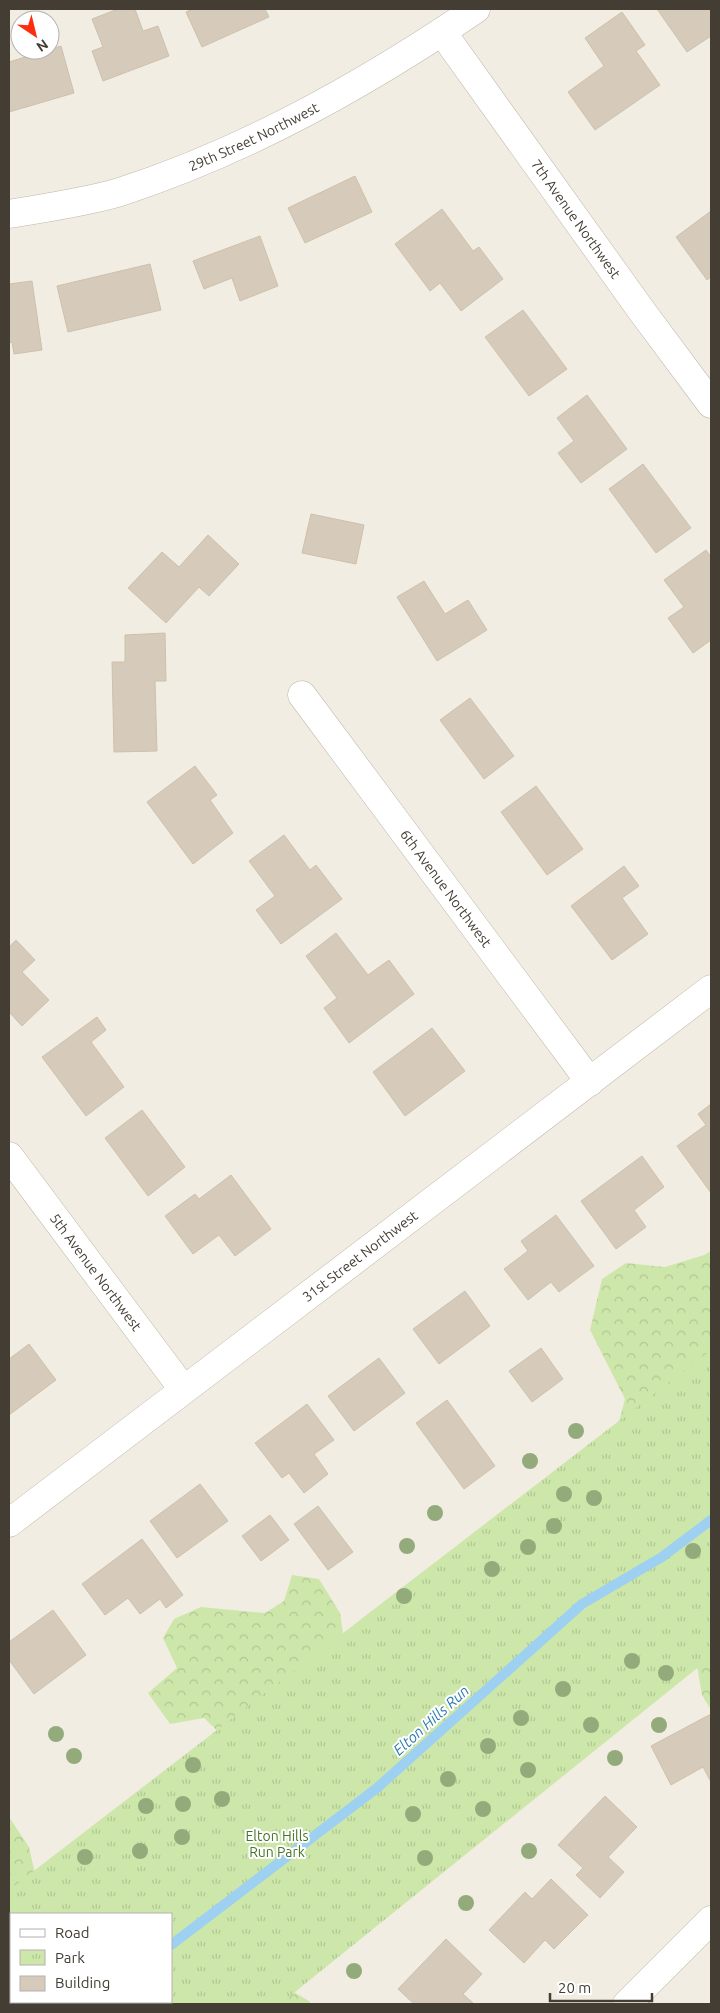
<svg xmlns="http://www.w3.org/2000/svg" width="720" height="2013" viewBox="0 0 720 2013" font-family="Ubuntu,sans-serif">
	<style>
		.forest { fill: url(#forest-crowns) }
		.park { fill: url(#park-tufts); fill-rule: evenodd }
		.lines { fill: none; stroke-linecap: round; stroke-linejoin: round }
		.stream { stroke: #9dd0f1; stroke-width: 10 }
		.building { fill: #d6cbbb; stroke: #cec0ab }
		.minor-casing { stroke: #c0b7a8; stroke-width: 29 }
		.minor { stroke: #fff; stroke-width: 28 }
		.tree { fill: #93ab7b }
		.labels { text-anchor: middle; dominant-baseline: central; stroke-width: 4; stroke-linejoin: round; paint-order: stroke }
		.street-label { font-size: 14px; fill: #433d33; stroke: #fff }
		.park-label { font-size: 14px; fill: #467526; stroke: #fff }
		.water-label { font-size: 15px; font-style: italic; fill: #2c7bb0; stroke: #fff }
	</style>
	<defs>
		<pattern id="forest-crowns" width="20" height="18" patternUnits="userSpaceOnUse" patternTransform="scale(1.25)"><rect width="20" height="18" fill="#cde7aa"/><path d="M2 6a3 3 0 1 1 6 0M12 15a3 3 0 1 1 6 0" fill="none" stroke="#b1c793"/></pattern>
		<pattern id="park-tufts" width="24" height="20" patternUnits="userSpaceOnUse" patternTransform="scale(1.25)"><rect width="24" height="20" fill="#cde7aa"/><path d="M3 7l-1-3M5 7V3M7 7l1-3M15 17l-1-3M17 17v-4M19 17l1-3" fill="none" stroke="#b1c793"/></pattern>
	</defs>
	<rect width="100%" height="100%" fill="#f2ede3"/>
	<!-- forest -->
	<g class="forest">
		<path d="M711 1251V1418L616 1433 625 1399 590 1330 602 1279 626 1263 665 1267 704 1255Z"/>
		<path d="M292 1575 319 1579 340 1613 346 1653 234 1747 204 1718 170 1724 148 1693 177 1668 163 1638 174 1619 201 1607 265 1613 284 1601Z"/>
		<path d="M711 1620V1710L702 1695 696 1660Z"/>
		<path d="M9 1817 29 1847 37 1882 11 1914 9 1924Z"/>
		<path d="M282 1985 309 2001 311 2004H251Z"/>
	</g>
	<!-- park -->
	<path class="park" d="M711 1350V1657L280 2004H9V1890ZM11 1914H171V2002H11Z"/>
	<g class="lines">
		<!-- stream -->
		<g class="stream">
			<path d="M171 1945 377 1788 582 1604 662 1557 711 1520"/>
			<path d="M96 2004 99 2002"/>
		</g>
	</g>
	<!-- building -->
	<g class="building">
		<path d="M118 9H135L143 31 158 26 169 56 103 81 92 51 103 47 92 19Z"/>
		<path d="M193 9H265L269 17 202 47 186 12Z"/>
		<path d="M657 9H711V36L687 52Z"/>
		<path d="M622 12 645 45 636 51 660 85 595 130 568 92 604 66 585 38Z"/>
		<path d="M61 46 74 93 9 112V62Z"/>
		<path d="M355 176 372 212 305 243 288 208Z"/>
		<path d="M442 209 473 251 479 247 503 279 461 311 440 283 430 291 395 244Z"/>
		<path d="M711 211V277L707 280 676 237Z"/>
		<path d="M260 236 278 286 240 301 232 278 204 289 193 261Z"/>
		<path d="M150 264 161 310 68 332 57 286Z"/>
		<path d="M32 281 42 350 14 354 12 342 9 343V284Z"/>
		<path d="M523 310 567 369 529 396 485 337Z"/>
		<path d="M587 395 627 449 581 483 558 453 574 441 557 418Z"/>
		<path d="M643 464 691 528 656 553 609 489Z"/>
		<path d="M311 514 364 525 356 564 302 553Z"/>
		<path d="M208 535 239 564 209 596 199 587 166 623 128 588 162 552 179 567Z"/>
		<path d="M706 550 711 557V640L693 653 668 618 684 607 664 580Z"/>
		<path d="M424 581 445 614 468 600 487 630 437 661 397 597Z"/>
		<path d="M165 633 166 681H155L157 751 114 752 112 662H125V635Z"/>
		<path d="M470 698 514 756 484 779 440 720Z"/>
		<path d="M195 766 217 795 210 800 233 833 193 864 147 802Z"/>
		<path d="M536 786 583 849 547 875 501 812Z"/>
		<path d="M284 835 310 870 316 865 342 899 281 944 256 910 275 896 249 861Z"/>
		<path d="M624 866 639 886 622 898 648 934 612 960 571 906Z"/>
		<path d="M336 933 368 975 389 960 414 994 349 1043 324 1008 337 998 306 956Z"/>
		<path d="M16 940 35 960 22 972 49 1000 22 1026 9 1012V947Z"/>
		<path d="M97 1017 106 1030 91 1042 124 1087 86 1116 42 1057Z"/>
		<path d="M432 1028 465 1071 405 1116 373 1072Z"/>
		<path d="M711 1104V1193L677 1146 706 1125 698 1114Z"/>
		<path d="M142 1110 185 1167 148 1196 105 1138Z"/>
		<path d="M642 1156 664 1187 634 1210 646 1227 616 1249 581 1201Z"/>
		<path d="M231 1175 271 1229 235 1256 219 1235 193 1254 165 1216 195 1194 199 1199Z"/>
		<path d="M556 1215 594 1266 559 1292 551 1282 528 1300 504 1269 528 1251 521 1241Z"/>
		<path d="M465 1291 490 1326 439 1364 413 1329Z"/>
		<path d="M29 1344 56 1380 9 1415V1359Z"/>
		<path d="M541 1348 563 1379 532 1402 509 1371Z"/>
		<path d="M379 1358 405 1393 354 1431 328 1396Z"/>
		<path d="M447 1400 495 1466 464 1489 416 1423Z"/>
		<path d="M307 1404 334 1440 314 1454 328 1474 304 1493 289 1473 282 1478 255 1443Z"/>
		<path d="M200 1484 228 1521 177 1558 150 1521Z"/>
		<path d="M318 1506 353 1552 328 1570 294 1524Z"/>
		<path d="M270 1515 289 1540 261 1561 242 1536Z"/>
		<path d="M142 1539 183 1595 166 1608 160 1599 140 1614 128 1598 105 1615 82 1584Z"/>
		<path d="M53 1610 86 1655 34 1694 9 1660V1642Z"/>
		<path d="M711 1714V1782L703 1767 671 1785 651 1746Z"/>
		<path d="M605 1796 637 1827 608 1857 624 1872 600 1898 576 1875 583 1868 558 1845Z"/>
		<path d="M551 1879 588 1915 554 1949 545 1940 524 1963 489 1930 525 1892 532 1899Z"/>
		<path d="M446 1939 482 1974 463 1994 474 2004H414L398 1989Z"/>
	</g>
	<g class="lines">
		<!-- minor casing -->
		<g class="minor-casing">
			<g id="minor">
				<path id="s1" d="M442 32 641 310 711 404"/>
				<path id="s2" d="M9 214C44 208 87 202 120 192 247 151 366 84 476 9"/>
				<path id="s3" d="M302 695 590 1082"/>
				<path id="s4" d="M9 1156 183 1389"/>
				<path id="s5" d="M9 1523 711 989"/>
				<path d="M627 2004 711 1920"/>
			</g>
		</g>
		<!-- minor -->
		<use href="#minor" class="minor"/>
	</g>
	<!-- trees -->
	<g class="tree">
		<circle cx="576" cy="1431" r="8"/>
		<circle cx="530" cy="1461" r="8"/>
		<circle cx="564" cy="1494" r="8"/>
		<circle cx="594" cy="1498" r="8"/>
		<circle cx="435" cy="1513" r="8"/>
		<circle cx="554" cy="1526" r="8"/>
		<circle cx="407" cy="1546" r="8"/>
		<circle cx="528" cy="1547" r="8"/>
		<circle cx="693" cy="1551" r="8"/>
		<circle cx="492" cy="1569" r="8"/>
		<circle cx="404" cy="1596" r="8"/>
		<circle cx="632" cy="1661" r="8"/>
		<circle cx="666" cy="1673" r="8"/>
		<circle cx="563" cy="1689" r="8"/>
		<circle cx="521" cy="1718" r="8"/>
		<circle cx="591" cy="1725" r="8"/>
		<circle cx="659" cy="1725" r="8"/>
		<circle cx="56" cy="1734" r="8"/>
		<circle cx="488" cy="1746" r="8"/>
		<circle cx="74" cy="1756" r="8"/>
		<circle cx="615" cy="1758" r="8"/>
		<circle cx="193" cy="1765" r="8"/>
		<circle cx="528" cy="1770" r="8"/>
		<circle cx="448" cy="1779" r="8"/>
		<circle cx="222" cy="1799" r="8"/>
		<circle cx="183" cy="1804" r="8"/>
		<circle cx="146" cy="1806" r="8"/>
		<circle cx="483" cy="1809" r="8"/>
		<circle cx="413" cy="1814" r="8"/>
		<circle cx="182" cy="1837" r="8"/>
		<circle cx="140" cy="1851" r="8"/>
		<circle cx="529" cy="1851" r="8"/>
		<circle cx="85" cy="1857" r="8"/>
		<circle cx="425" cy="1858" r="8"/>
		<circle cx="466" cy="1903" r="8"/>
		<circle cx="354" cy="1971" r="8"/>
	</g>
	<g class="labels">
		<!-- street labels -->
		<g class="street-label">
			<text stroke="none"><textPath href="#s2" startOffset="258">29th Street Northwest</textPath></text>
			<text stroke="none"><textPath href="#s1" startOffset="230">7th Avenue Northwest</textPath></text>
			<text stroke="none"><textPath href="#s3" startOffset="241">6th Avenue Northwest</textPath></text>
			<text stroke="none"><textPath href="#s5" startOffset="441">31st Street Northwest</textPath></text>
			<text stroke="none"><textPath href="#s4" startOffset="145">5th Avenue Northwest</textPath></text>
		</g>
		<!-- park labels -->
		<g class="park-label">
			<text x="277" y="1836">Elton Hills<tspan x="277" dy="16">Run Park</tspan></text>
		</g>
		<!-- water labels -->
		<g class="water-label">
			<text transform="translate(431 1720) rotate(-42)">Elton Hills Run</text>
		</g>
	</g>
	<!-- border -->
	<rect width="720" height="2013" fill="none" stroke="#433d33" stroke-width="20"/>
	<!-- legend -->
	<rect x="10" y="1913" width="162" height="90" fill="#ffffff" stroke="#b4b1ad"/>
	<rect x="20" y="1929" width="25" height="8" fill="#ffffff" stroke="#b4b1ad"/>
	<text x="55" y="1938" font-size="15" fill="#433d33">Road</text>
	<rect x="20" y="1950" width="25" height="15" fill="url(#park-tufts)" stroke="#b4b1ad"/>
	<text x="55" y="1963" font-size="15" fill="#433d33">Park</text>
	<rect x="20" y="1976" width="25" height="15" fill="#d6cbbb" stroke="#b4b1ad"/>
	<text x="55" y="1988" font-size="15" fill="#433d33">Building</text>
	<!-- north arrow -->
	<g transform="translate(35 35) rotate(145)"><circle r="24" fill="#ffffff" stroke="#b4b1ad"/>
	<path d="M0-4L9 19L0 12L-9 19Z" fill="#fd2d0f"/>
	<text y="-8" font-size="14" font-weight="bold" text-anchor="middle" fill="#433d33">N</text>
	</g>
	<!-- scale -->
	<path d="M550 1993v8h102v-8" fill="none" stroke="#433d33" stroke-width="2.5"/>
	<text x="558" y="1993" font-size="15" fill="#433d33" stroke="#ffffff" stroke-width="4" paint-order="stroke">20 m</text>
</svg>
